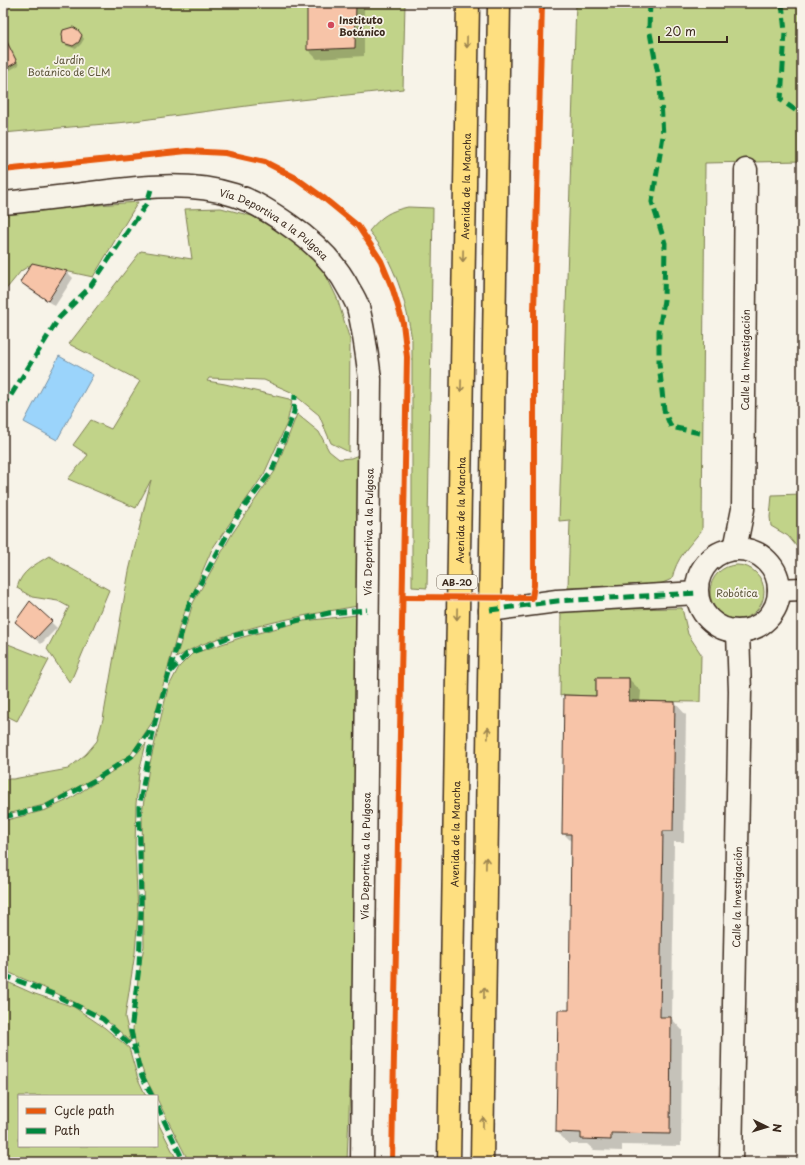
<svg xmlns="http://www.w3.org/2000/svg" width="805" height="1165" viewBox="0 0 805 1165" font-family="'Playpen Sans',sans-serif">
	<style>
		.green { fill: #c1d389; stroke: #7e7e54 }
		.water { fill: #9bd4fb; stroke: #7590a3 }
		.shadow { fill: #0003 }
		.building { fill: #f7c4a8; stroke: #3b2a1e }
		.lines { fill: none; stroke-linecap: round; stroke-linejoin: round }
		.minor-casing { stroke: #3b2a1e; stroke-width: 25 }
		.major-casing { stroke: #3b2a1e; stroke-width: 25 }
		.minor { stroke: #f7f3e8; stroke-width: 22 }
		.major { stroke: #fedf80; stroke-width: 22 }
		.quiet { stroke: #00873e; stroke-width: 5; stroke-dasharray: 10 5; stroke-linecap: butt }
		.cycleway-casing { stroke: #f7f3e8; stroke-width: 8 }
		.cycleway { stroke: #e8590c; stroke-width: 6 }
		.oneway { stroke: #9c844f }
		.poi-dot { fill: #d1495b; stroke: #f7f3e8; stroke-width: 1.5 }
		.labels { text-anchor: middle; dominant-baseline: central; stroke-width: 3.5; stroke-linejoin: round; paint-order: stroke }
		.shield { fill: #f7f3e8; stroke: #73665b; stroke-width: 1 }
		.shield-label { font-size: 9px; font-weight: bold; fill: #3b2a1e }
		.poi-label { font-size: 10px; font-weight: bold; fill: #3b2a1e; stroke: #f7f3e8; text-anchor: start }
		.park-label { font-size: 10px; fill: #5c5439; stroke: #f7f3e8 }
		.street-label { font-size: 10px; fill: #3b2a1e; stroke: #f7f3e8 }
	</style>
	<rect width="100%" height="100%" fill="#f7f3e8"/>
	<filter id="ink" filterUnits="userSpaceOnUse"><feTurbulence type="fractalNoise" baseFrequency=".025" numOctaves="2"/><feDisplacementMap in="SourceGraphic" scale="8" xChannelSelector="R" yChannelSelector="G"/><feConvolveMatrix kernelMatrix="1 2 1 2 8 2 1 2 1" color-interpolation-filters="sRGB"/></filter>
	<g filter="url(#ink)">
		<!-- green -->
		<g class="green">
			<path d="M3 3H405L403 89 254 105 127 122 3 133Z"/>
			<path d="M576 3H802V161L705 163 702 530C689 546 676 558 672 579L660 584 568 588 570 520 559 521Z"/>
			<path d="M138 202 93 277 32 264 21 271 3 293V212Z"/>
			<path d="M408 207 433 208 427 588 412 587V340C406 301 395 262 369 231 382 216 389 211 408 207Z"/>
			<path d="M221 208 252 216 285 235 320 263 337 298 350 340 349 452 331 443 319 415 291 392 264 380 209 378 207 381 225 384 289 399 292 401 287 423 264 474 212 549 181 621 153 721 131 754 98 776 44 805 3 815V779H13L68 769 86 754 97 741 103 719 129 571 151 480 136 508 68 479 88 455 73 445 91 420 111 429 140 381 69 344 141 251 192 259 185 209Z"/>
			<path d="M297 414 319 432 329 451 339 459 351 458 361 454 358 606C305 615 253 624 203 644 194 647 185 653 176 658L193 603 232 534 275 471Z"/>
			<path d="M802 494V553L788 536 771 526 770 517 772 495Z"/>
			<path d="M49 556 109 590 70 683 47 649 69 607 58 601 32 597 17 588C21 571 35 565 49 556Z"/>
			<circle cx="737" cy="592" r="27"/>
			<path d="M682 608 688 634 701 654 700 702 629 701V678H596V696L564 695 560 696 561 610Z"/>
			<path d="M357 615 352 1037 347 1162H189L157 1099V1096H155L145 1077 137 1054 133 1029 138 979 144 946 142 813 149 767 168 688 179 667 192 654 243 637 304 621Z"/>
			<path d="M3 642 49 660 17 721 3 714Z"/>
			<path d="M146 743 139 773 136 804 135 850 138 914 135 953 125 1017 131 1042C123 1034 114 1026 105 1020 74 999 37 985 3 970V821L46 810 70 799 133 758Z"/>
			<path d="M3 980 32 993 74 1007 105 1028 129 1048 138 1079 146 1096H19V1146H157V1121L178 1162H3Z"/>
		</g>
		<!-- water -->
		<path class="water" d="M59 356 93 375 57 440 24 422Z"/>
		<!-- shadow -->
		<g class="shadow">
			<path d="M308 3H364V56L317 59 308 50Z"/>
			<path d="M3 33 19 65 3 74Z"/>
			<path d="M81 34 84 39 81 44 76 49 67 46 64 43Z"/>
			<path d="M32 265 67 272 73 278 55 306 27 288 21 282Z"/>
			<path d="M16 622H51L57 628 41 644Z"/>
			<path d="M597 679H629L641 691 640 703H675L686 715 684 842H674L672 1019 682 1030 681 1146 622 1145V1151L594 1150 587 1144H569L557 1132 570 1011 572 842 563 833 597 697Z"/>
		</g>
		<!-- building -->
		<g class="building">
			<path d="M307 3H356L355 48 307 50Z"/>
			<path d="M73 27 78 30 82 35 79 42 73 46 63 43 62 34 63 30Z"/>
			<path d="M3 34 17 62 3 70Z"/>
			<path d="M32 263 67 271 48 301 20 282Z"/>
			<path d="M30 601 52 621 35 639 15 622Z"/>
			<path d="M596 678H629V701L675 702 673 831H663L660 1017H671L670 1134 611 1133V1140L581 1139V1133L556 1132 558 1010H569L571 834H562L564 695 596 696Z"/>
		</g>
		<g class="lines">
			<!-- minor casing -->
			<g class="minor-casing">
				<g id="minor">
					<path id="s1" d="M3 203C35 200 67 196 99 192 144 187 190 181 234 195 254 201 272 213 289 225 314 242 336 263 350 291 353 296 356 301 358 307 364 330 367 355 370 379L362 1162"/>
					<circle cx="738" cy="590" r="41"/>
					<path id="s2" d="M735 549 743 509 746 170"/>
					<path d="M779 590 802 589"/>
					<path d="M490 610 557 601 697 593"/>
					<path id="s3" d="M731 1162 740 691 738 632"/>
				</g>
			</g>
			<!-- major casing -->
			<g class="major-casing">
				<g id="major">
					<path id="s4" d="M449 1162 468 3"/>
					<path d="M482 1162 499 3"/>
				</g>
			</g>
			<!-- minor -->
			<use href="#minor" class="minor"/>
			<!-- major -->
			<use href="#major" class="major"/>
			<!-- quiet -->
			<g class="quiet">
				<path d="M650 3 649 28 660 84 663 136 652 202 665 243 664 300 659 331V363L664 410 671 427 700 433"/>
				<path d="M782 3 785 32 781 100 802 115"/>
				<path d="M3 408 59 318 90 287 147 203 152 186"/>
				<path d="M490 610 557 601 697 593"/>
				<path d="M170 672 187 654 232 636 329 613 367 610"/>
				<path d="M3 817 44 808 95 780 132 756 153 726"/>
				<path d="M3 975 53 994 103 1019 135 1050"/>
				<path d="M152 1096 140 1072 131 1031 139 967 141 910 139 807 155 722 189 604 238 515 272 471 294 412 295 395"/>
				<path d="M157 1106 184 1162"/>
			</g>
			<!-- cycleway casing -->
			<g class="cycleway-casing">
				<g id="cycleway">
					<path d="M3 170 187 151 225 153 265 162 296 178 325 199 358 226 381 261 393 290 403 323 407 357 392 1162"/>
					<path d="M403 597 532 598 534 585V312L542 3"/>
				</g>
			</g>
			<!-- cycleway -->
			<use href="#cycleway" class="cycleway"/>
		</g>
		<!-- one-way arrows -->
		<defs><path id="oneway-shaft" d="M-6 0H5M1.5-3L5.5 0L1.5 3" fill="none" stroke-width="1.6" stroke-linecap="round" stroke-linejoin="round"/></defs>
		<g class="oneway">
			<use href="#oneway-shaft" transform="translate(467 42) rotate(91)"/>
			<use href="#oneway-shaft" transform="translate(463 256) rotate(91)"/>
			<use href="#oneway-shaft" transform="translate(461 386) rotate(91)"/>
			<use href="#oneway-shaft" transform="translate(457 614) rotate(91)"/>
			<use href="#oneway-shaft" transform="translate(488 733) rotate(-89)"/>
			<use href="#oneway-shaft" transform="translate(486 863) rotate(-89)"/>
			<use href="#oneway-shaft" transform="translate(484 993) rotate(-89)"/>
			<use href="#oneway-shaft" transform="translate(483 1123) rotate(-89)"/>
		</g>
	</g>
	<!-- markers -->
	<circle class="poi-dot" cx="331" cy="25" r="4"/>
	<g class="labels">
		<!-- shield labels -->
		<rect class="shield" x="437" y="575" width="40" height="14" rx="3"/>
		<g class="shield-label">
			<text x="457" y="582">AB-20</text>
		</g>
		<!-- poi labels -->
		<g class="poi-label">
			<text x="339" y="19">Instituto<tspan x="339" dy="12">Botánico</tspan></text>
		</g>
		<!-- park labels -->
		<g class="park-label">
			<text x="69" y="59">Jardín<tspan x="69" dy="12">Botánico de CLM</tspan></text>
			<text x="737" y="592">Robótica</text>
		</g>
		<!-- street labels -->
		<g class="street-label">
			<text stroke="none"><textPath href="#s4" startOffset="976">Avenida de la Mancha</textPath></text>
			<text stroke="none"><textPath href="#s1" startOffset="282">Vía Deportiva a la Pulgosa</textPath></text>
			<text stroke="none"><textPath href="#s2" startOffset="190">Calle la Investigación</textPath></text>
			<text stroke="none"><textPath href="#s4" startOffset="652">Avenida de la Mancha</textPath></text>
			<text transform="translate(368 532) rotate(-89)">Vía Deportiva a la Pulgosa</text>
			<text stroke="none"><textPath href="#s4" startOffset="328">Avenida de la Mancha</textPath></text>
			<text transform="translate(365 856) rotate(-89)">Vía Deportiva a la Pulgosa</text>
			<text stroke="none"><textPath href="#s3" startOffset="265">Calle la Investigación</textPath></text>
		</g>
	</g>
	<!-- margin -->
	<rect width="805" height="1165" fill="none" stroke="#f7f3e8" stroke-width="16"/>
	<rect x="8" y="8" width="789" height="1149" fill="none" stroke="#3b2a1e" stroke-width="1.5" filter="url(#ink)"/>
	<!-- legend -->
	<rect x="18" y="1095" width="140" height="52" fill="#f7f3e8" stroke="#aca397"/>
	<rect x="26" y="1108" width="20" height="6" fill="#e8590c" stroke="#aca397"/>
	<text x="54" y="1115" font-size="12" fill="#3b2a1e">Cycle path</text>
	<rect x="26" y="1128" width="20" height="6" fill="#00873e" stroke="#aca397"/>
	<text x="54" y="1135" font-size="12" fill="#3b2a1e">Path</text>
	<!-- north arrow -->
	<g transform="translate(767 1127) rotate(95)" stroke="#f7f3e8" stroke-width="3" paint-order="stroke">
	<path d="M0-3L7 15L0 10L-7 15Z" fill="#3b2a1e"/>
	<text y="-6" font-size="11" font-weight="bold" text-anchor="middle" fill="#3b2a1e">N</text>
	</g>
	<!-- scale -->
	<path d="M659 36v6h68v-6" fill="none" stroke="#3b2a1e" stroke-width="2"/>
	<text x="665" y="36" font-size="12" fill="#3b2a1e" stroke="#f7f3e8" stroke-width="3" paint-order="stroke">20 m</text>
</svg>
